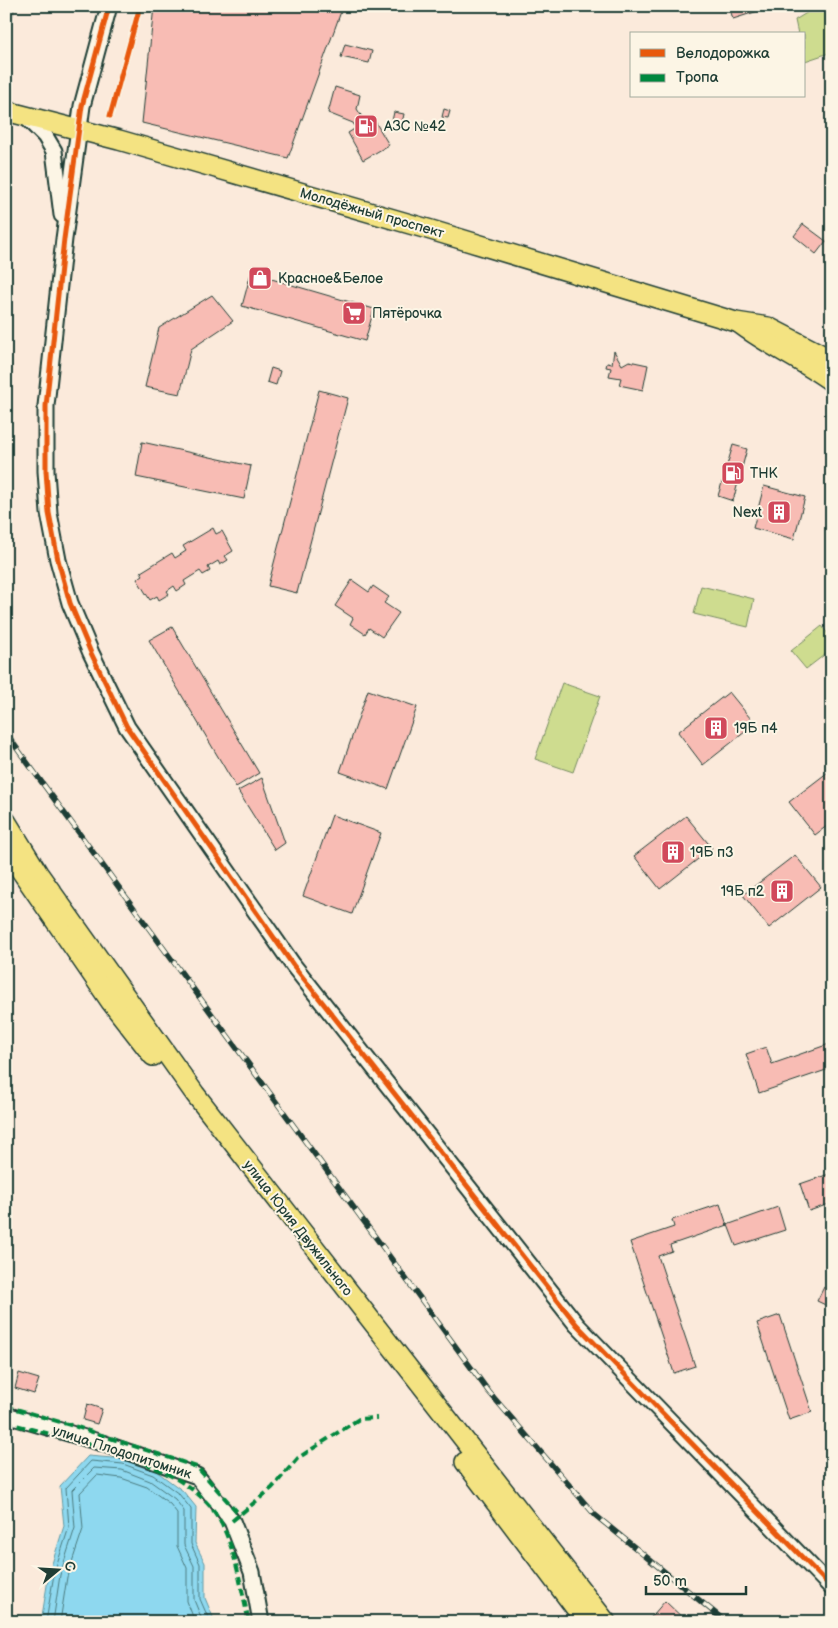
<svg xmlns="http://www.w3.org/2000/svg" width="838" height="1628" viewBox="0 0 838 1628" font-family="'Balsamiq Sans',sans-serif">
	<style>
		.green { fill: #cedc8f; stroke: #768c62 }
		.water { fill: #8ed8ef; stroke: #629aa4 }
		.lines { fill: none; stroke-linecap: round; stroke-linejoin: round }
		.shore { stroke: #4b7b7f; stroke-width: 1 }
		.building { fill: #f8bcb4; stroke: #1f3d34 }
		.minor-casing { stroke: #1f3d34; stroke-width: 19 }
		.major-casing { stroke: #1f3d34; stroke-width: 22 }
		.minor { stroke: #fcf5e5; stroke-width: 15 }
		.major { stroke: #f4e382; stroke-width: 19 }
		.rail-casing { stroke: #1f3d34; stroke-width: 5.5 }
		.rail { stroke: #fcf5e5; stroke-width: 4; stroke-dasharray: 11; stroke-linecap: butt }
		.quiet { stroke: #00873e; stroke-width: 4; stroke-dasharray: 8 4; stroke-linecap: butt }
		.cycleway-casing { stroke: #fcf5e5; stroke-width: 8 }
		.cycleway { stroke: #e8590c; stroke-width: 5 }
		.labels { text-anchor: middle; dominant-baseline: central; stroke-width: 4; stroke-linejoin: round; paint-order: stroke }
		.poi-label { font-size: 14px; fill: #1f3d34; stroke: #fcf5e5; text-anchor: start }
		.street-label { font-size: 14px; fill: #1f3d34; stroke: #fcf5e5 }
	</style>
	<rect width="100%" height="100%" fill="#fbeadb"/>
	<filter id="ink" filterUnits="userSpaceOnUse"><feTurbulence type="fractalNoise" baseFrequency=".02" numOctaves="2"/><feDisplacementMap in="SourceGraphic" scale="10" xChannelSelector="R" yChannelSelector="G"/><feConvolveMatrix kernelMatrix="1 2 1 2 8 2 1 2 1" color-interpolation-filters="sRGB"/></filter>
	<g filter="url(#ink)">
		<!-- green -->
		<g class="green">
			<path d="M818 6H832V52L805 61 804 34H798L795 20Z"/>
			<path d="M701 586 754 599 748 627 694 614Z"/>
			<path d="M822 626 832 639V649L806 669 791 651Z"/>
			<path d="M562 683 600 696 573 772 535 759Z"/>
		</g>
		<!-- water -->
		<path class="water" d="M88 1456 125 1459 156 1471 183 1491 196 1507 195 1543 205 1563V1598L215 1622H41L49 1573 64 1526 60 1486Z"/>
		<g class="lines">
			<!-- shore -->
			<g class="shore">
				<path d="M46 1622 54 1574 69 1527 66 1488 91 1461 123 1464 153 1475 179 1494 191 1509V1544L200 1564V1599L210 1622"/>
				<path d="M53 1622 60 1575 75 1528 72 1490 94 1468 122 1470 150 1481 175 1499 184 1511V1545L194 1566V1600L203 1622"/>
				<path d="M60 1622 67 1577 83 1529 80 1493 97 1475 121 1478 147 1487 170 1504 177 1513V1546L187 1568V1601L195 1622"/>
			</g>
		</g>
		<!-- building -->
		<g class="building">
			<path d="M154 6H343L288 158 142 123Z"/>
			<path d="M729 6H774L733 19Z"/>
			<path d="M345 44 372 51 369 63 341 57Z"/>
			<path d="M335 87 360 95 357 109 366 123 373 118 389 145 363 160 348 133 356 128 353 123 328 113Z"/>
			<path d="M444 109 450 111 448 118 442 117Z"/>
			<path d="M394 112 404 114 402 123 392 121Z"/>
			<path d="M803 224 826 241 816 254 794 236Z"/>
			<path d="M251 273 374 309 365 341 242 306Z"/>
			<path d="M212 295 233 321 191 349 180 394 145 387 159 328Z"/>
			<path d="M614 351 622 365 629 361 648 365 643 390 619 385 621 378 609 376 611 368 606 367 607 363 612 364Z"/>
			<path d="M271 368 280 371 276 385 267 382Z"/>
			<path d="M319 390 348 398 297 593 268 586Z"/>
			<path d="M142 442 251 466 244 499 136 477Z"/>
			<path d="M733 445 747 449 733 501 718 496Z"/>
			<path d="M764 486 805 497 794 539 753 528Z"/>
			<path d="M213 528 216 534 222 531 233 551 225 556 228 560 220 565 218 561 208 567 210 571 203 575 200 571 184 581 186 585 177 591 174 586 167 591 169 594 159 600 157 596 150 600 137 579 143 575 141 572 172 553 175 558 186 551 183 546Z"/>
			<path d="M352 580 369 592 373 586 389 597 384 603 399 613 382 637 369 628 365 634 350 624 353 618 335 606Z"/>
			<path d="M172 627 259 773 236 787 149 640Z"/>
			<path d="M368 690 417 707 388 789 340 772Z"/>
			<path d="M729 692 755 724 703 765 678 732Z"/>
			<path d="M832 769V822L815 835 789 802Z"/>
			<path d="M262 778 285 843 275 850 238 791Z"/>
			<path d="M332 815 381 833 352 914 303 896Z"/>
			<path d="M686 816 712 848 660 889 634 856Z"/>
			<path d="M795 855 821 887 769 928 743 895Z"/>
			<path d="M832 1043V1068L759 1093 746 1054 766 1047 772 1064Z"/>
			<path d="M832 1173V1203L809 1211 800 1184Z"/>
			<path d="M720 1204 727 1225 778 1207 785 1230 736 1246 728 1225 670 1245 672 1251 658 1256 695 1366 674 1373 630 1242 674 1227 672 1220Z"/>
			<path d="M824 1287 832 1291V1308L817 1301Z"/>
			<path d="M780 1315 812 1412 789 1420 757 1323Z"/>
			<path d="M19 1373 39 1379 34 1394 15 1388Z"/>
			<path d="M87 1404 102 1409 97 1424 83 1420Z"/>
			<path d="M665 1601 687 1622H647Z"/>
		</g>
		<g class="lines">
			<!-- minor casing -->
			<g class="minor-casing">
				<g id="minor">
					<path d="M109 6 82 106 64 239 46 406V471L49 513 58 560 70 603 91 653 127 727 293 965 577 1325 832 1588"/>
					<path d="M24 115 45 136 54 151 62 215"/>
					<path d="M6 1415 102 1443 197 1476 232 1521 252 1572 261 1622"/>
				</g>
			</g>
			<!-- major casing -->
			<g class="major-casing">
				<g id="major">
					<path d="M6 111 119 140 431 230 736 322 768 327 832 360"/>
					<path d="M740 324C769 346 802 360 832 382"/>
					<path d="M6 821 38 873 195 1094 606 1622"/>
					<path d="M6 849 111 1002 153 1056"/>
					<path d="M465 1462 586 1622"/>
				</g>
			</g>
			<!-- minor -->
			<use href="#minor" class="minor"/>
			<!-- major -->
			<use href="#major" class="major"/>
			<!-- rail casing -->
			<g class="rail-casing">
				<g id="rail">
					<path d="M6 39 12 6"/>
					<path d="M6 730 13 743 489 1392 595 1515 726 1622"/>
				</g>
			</g>
			<!-- rail -->
			<use href="#rail" class="rail"/>
			<!-- quiet -->
			<g class="quiet">
				<path d="M6 1406 77 1427 197 1467 240 1515"/>
				<path d="M6 1422C69 1441 185 1459 219 1519 236 1549 241 1589 249 1622"/>
				<path d="M232 1521 272 1488 298 1458 359 1419 377 1418"/>
			</g>
			<!-- cycleway casing -->
			<g class="cycleway-casing">
				<g id="cycleway">
					<path d="M109 6 82 106 64 239 46 406V471L49 513 58 560 70 603 91 653 127 727 293 965 577 1325 832 1588"/>
					<path d="M110 116 140 6"/>
				</g>
			</g>
			<!-- cycleway -->
			<use href="#cycleway" class="cycleway"/>
		</g>
	</g>
	<!-- icons -->
	<defs>
		<g id="fuel-square" transform="scale(1.25)"><rect x="-9" y="-9" width="18" height="18" rx="4" fill="#d1495b" stroke="#fcf5e5"/><path d="M-5.5-6h7V0h2V4h1.3V-2.5L3-4.5l.8-.8L6-3V5H2.5V1h-1V6h-7ZM-4.2-4.7v3.2H.2V-4.7Z" fill="#fff"/></g>
		<g id="shop-square" transform="scale(1.25)"><rect x="-9" y="-9" width="18" height="18" rx="4" fill="#d1495b" stroke="#fcf5e5"/><path d="M-5-2.5h2.3a2.7 3.5 0 0 1 5.4 0H5L5.5 6h-11ZM-1.5-2.5h3a1.5 2.3 0 0 0-3 0Z" fill="#fff"/></g>
		<g id="supermarket-square" transform="scale(1.25)"><rect x="-9" y="-9" width="18" height="18" rx="4" fill="#d1495b" stroke="#fcf5e5"/><path d="M-6-5.5h2.5l.6 2H6L4.5 2H-2.5L-4.4-4H-6ZM-1.5 3.2a1.3 1.3 0 1 0 .1 0ZM3 3.2a1.3 1.3 0 1 0 .1 0Z" fill="#fff"/></g>
		<g id="building-square" transform="scale(1.25)"><rect x="-9" y="-9" width="18" height="18" rx="4" fill="#d1495b" stroke="#fcf5e5"/><path d="M-4-6H4V6H1V3H-1V6H-4ZM-2.5-4.3h1.7v1.8h-1.7ZM.8-4.3h1.7v1.8H.8ZM-2.5-1h1.7V.8h-1.7ZM.8-1h1.7V.8H.8Z" fill="#fff"/></g>
	</defs>
	<g fill-rule="evenodd">
		<use href="#fuel-square" x="366" y="126"/>
		<use href="#shop-square" x="260" y="278"/>
		<use href="#supermarket-square" x="354" y="313"/>
		<use href="#fuel-square" x="733" y="473"/>
		<use href="#building-square" x="779" y="512"/>
		<use href="#building-square" x="716" y="728"/>
		<use href="#building-square" x="673" y="852"/>
		<use href="#building-square" x="782" y="891"/>
	</g>
	<g class="labels">
		<!-- poi labels -->
		<g class="poi-label">
			<text x="384" y="126">АЗС №42</text>
			<text x="278" y="278">Красное&amp;Белое</text>
			<text x="372" y="313">Пятёрочка</text>
			<text x="750" y="473">ТНК</text>
			<text x="762" y="512" text-anchor="end">Next</text>
			<text x="734" y="728">19Б п4</text>
			<text x="690" y="852">19Б п3</text>
			<text x="764" y="891" text-anchor="end">19Б п2</text>
		</g>
		<!-- street labels -->
		<g class="street-label">
			<text transform="translate(372 213) rotate(16)">Молодёжный проспект</text>
			<text transform="translate(298 1228) rotate(52)">улица Юрия Двужильного</text>
			<text transform="translate(122 1452) rotate(18)">улица Плодопитомник</text>
		</g>
	</g>
	<!-- margin -->
	<rect width="838" height="1628" fill="none" stroke="#fcf5e5" stroke-width="25"/>
	<rect x="12" y="12" width="813" height="1603" fill="none" stroke="#1f3d34" stroke-width="2" filter="url(#ink)"/>
	<!-- legend -->
	<rect x="630" y="32" width="175" height="65" fill="#fcf5e5" stroke="#a4ab9e"/>
	<rect x="640" y="49" width="25" height="8" fill="#e8590c" stroke="#a4ab9e"/>
	<text x="676" y="58" font-size="15" fill="#1f3d34">Велодорожка</text>
	<rect x="640" y="74" width="25" height="8" fill="#00873e" stroke="#a4ab9e"/>
	<text x="676" y="82" font-size="15" fill="#1f3d34">Тропа</text>
	<!-- north arrow -->
	<g transform="translate(58 1570) rotate(72)" stroke="#fcf5e5" stroke-width="4" paint-order="stroke">
	<path d="M0-4L9 19L0 12L-9 19Z" fill="#1f3d34"/>
	<text y="-8" font-size="14" font-weight="bold" text-anchor="middle" fill="#1f3d34">С</text>
	</g>
	<!-- scale -->
	<path d="M646 1586v8h100v-8" fill="none" stroke="#1f3d34" stroke-width="2.5"/>
	<text x="653" y="1586" font-size="15" fill="#1f3d34" stroke="#fcf5e5" stroke-width="4" paint-order="stroke">50 m</text>
</svg>
